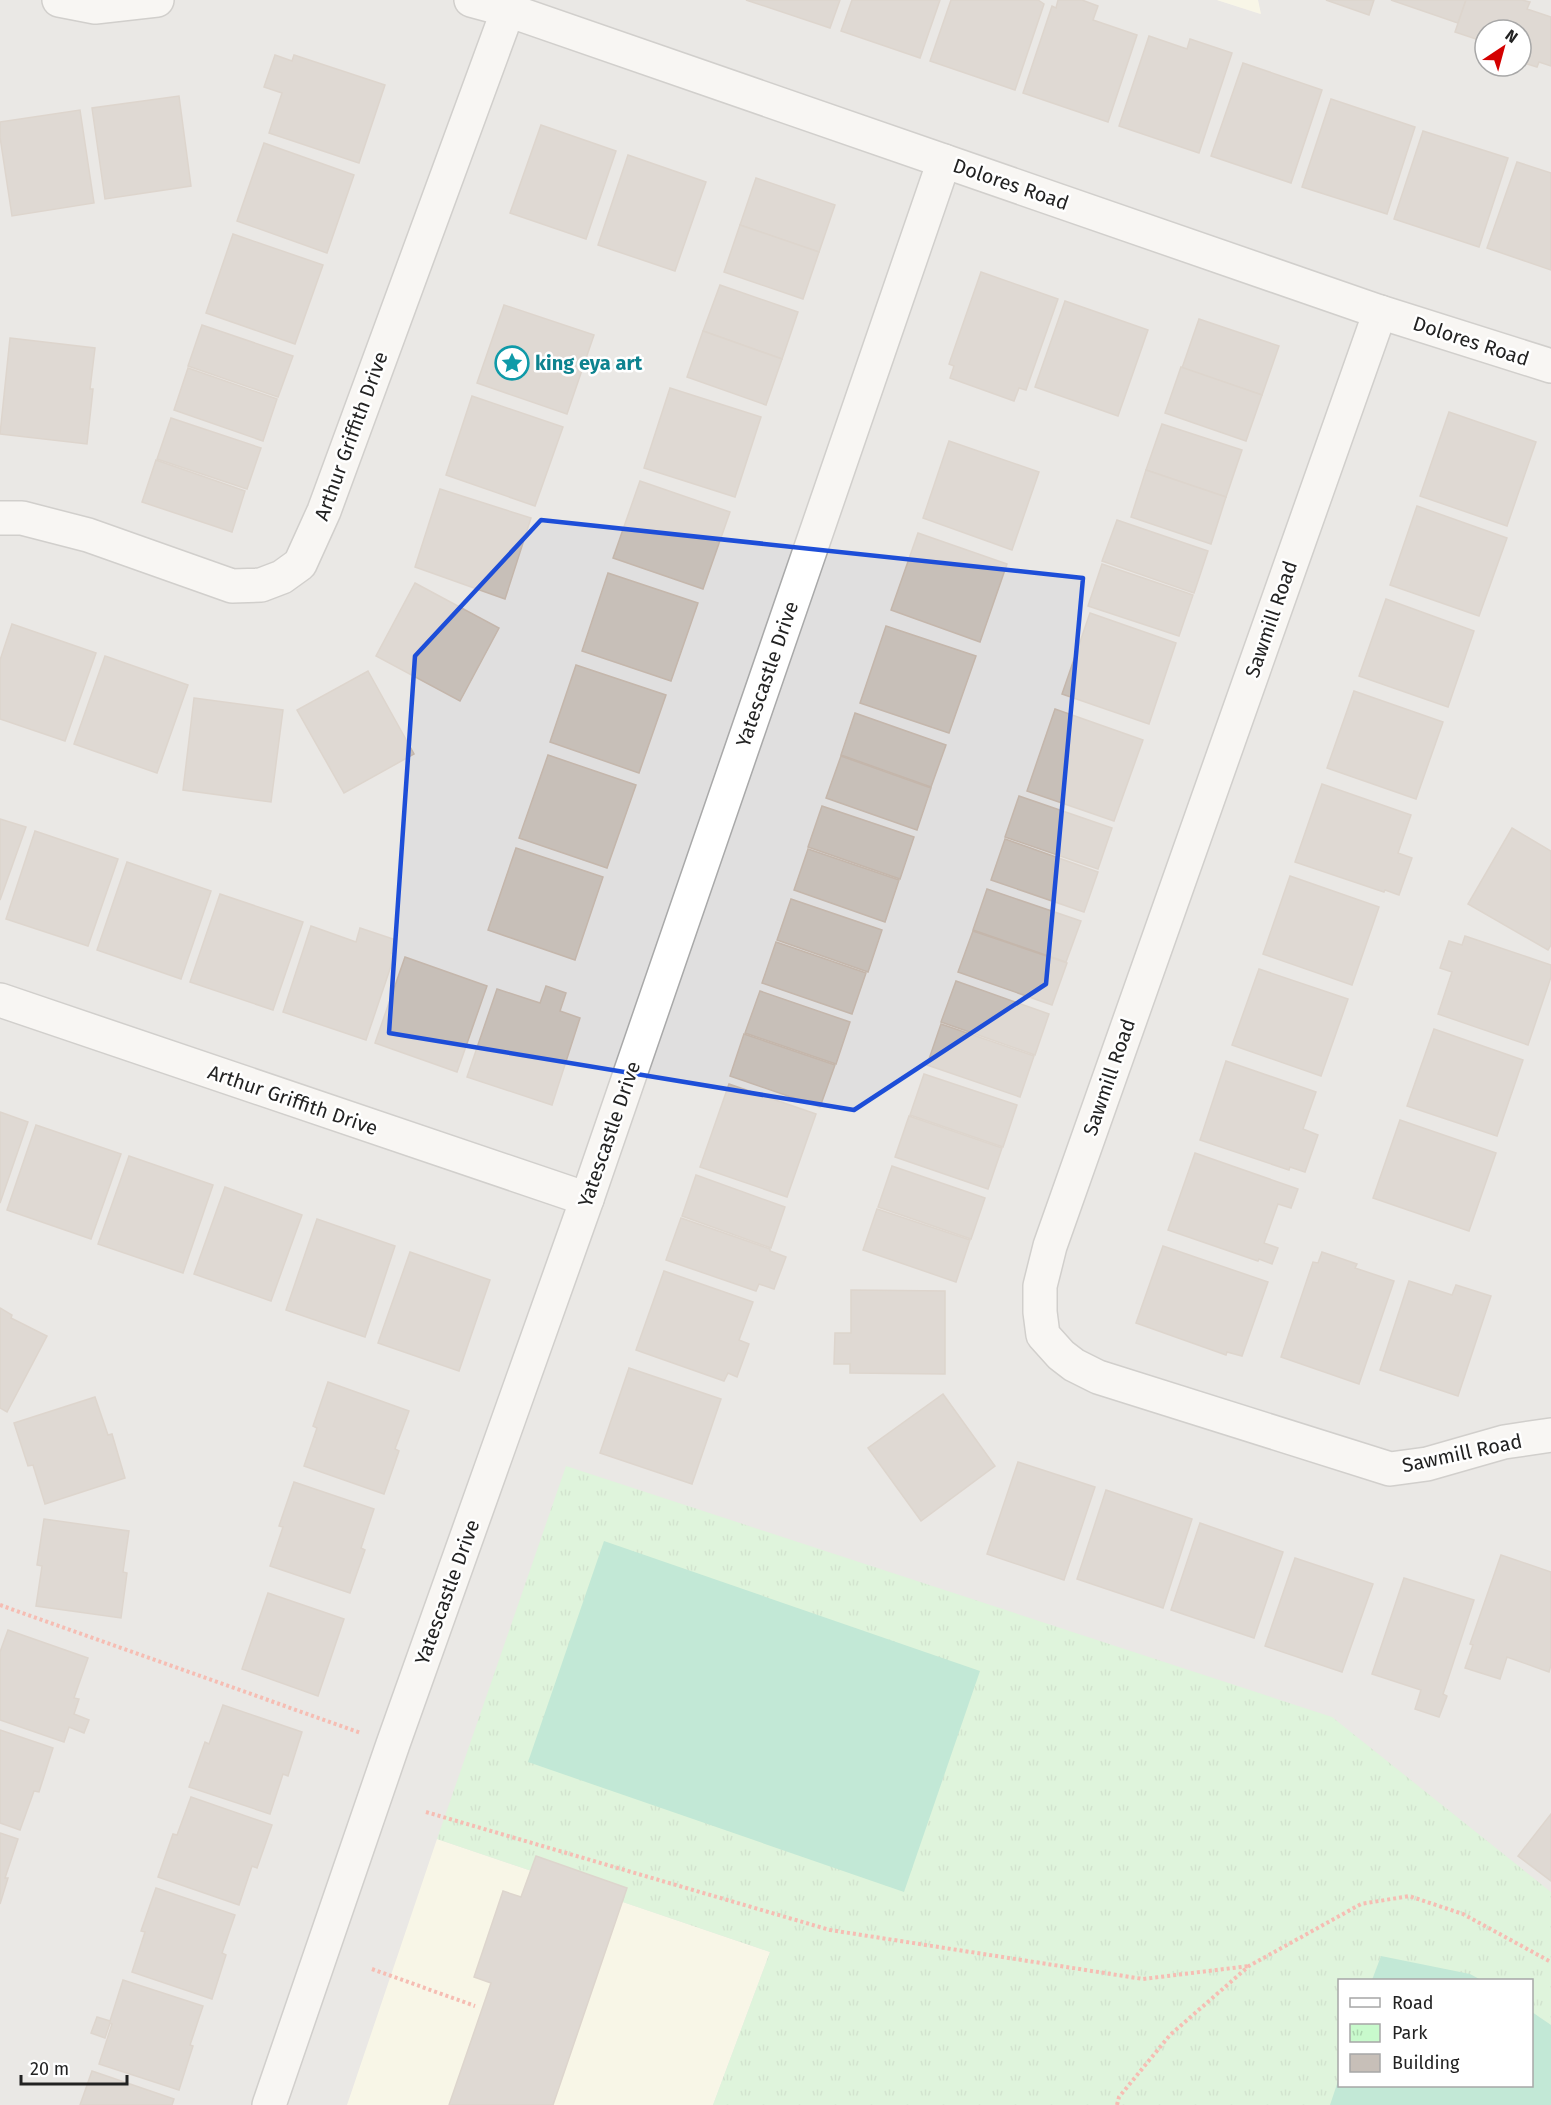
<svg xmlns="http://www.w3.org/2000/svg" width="1551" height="2105" viewBox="0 0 1551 2105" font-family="'Fira Sans',sans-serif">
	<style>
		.residential { fill: #e0dfdf; fill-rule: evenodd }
		.education { fill: #ffffe5 }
		.park { fill: url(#park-tufts); fill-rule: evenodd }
		.pitch { fill: #88e0be }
		.building { fill: #c7bfb8; stroke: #c4b6ab; stroke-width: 1.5 }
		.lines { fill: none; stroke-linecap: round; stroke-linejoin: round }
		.minor-casing { stroke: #a9a9a9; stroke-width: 36 }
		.path { stroke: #fa8072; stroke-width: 4; stroke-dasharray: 3 3; stroke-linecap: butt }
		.minor { stroke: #fff; stroke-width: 33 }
		.marked { fill: none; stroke: #1d4ed8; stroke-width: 4.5; stroke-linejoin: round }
		.labels { text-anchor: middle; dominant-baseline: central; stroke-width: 5; stroke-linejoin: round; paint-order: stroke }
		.street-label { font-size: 20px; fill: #222; stroke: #fff }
		.culture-label { font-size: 20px; font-weight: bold; fill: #0d838f; stroke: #fff; text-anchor: start }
	</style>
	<defs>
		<pattern id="park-tufts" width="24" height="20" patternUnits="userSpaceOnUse" patternTransform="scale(1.5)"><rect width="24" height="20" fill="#c8facc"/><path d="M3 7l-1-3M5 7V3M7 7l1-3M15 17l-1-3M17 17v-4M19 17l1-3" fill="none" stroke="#acd6af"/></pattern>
	</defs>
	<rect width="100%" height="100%" fill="#f2efe9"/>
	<!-- residential -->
	<path class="residential" d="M0 0H1217L1260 14 1258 0H1551V2105H0ZM1485 30H1521V66H1485ZM1340 1980H1532V2086H1340Z"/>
	<!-- education -->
	<g class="education">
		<path d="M1217 0H1258L1261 14Z"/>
		<path d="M437 1839 770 1952 713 2105H347Z"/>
	</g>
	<!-- park -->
	<path class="park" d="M566 1466 1332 1717 1551 1892V2105H713L770 1952 437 1839ZM1340 1980H1532V2086H1340Z"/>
	<!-- pitch -->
	<g class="pitch">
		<path d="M604 1541 980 1671 904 1892 528 1762Z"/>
		<path d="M1381 1956 1470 1974 1481 1980H1372Z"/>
		<path d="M1532 2012 1551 2025V2105H1330L1339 2078 1340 2086H1532Z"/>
	</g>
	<!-- building -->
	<g class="building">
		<path d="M746 0H840L830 28Z"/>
		<path d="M852 0H940L920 58 841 31Z"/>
		<path d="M951 0H1038L1044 4 1015 90 930 61Z"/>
		<path d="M1058 0H1082L1098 6 1093 20 1137 35 1108 122 1023 93 1052 6 1056 8Z"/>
		<path d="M1326 0H1374L1369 15Z"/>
		<path d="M1391 0H1466L1458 23Z"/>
		<path d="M1466 0H1522L1530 2 1527 9 1551 17V66L1539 62 1537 67 1521 62V30H1485V42L1455 32Z"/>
		<path d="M1149 36 1187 49 1190 39 1232 53 1199 153 1119 126Z"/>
		<path d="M275 55 292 61 294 55 385 85 359 163 269 133 282 93 264 87Z"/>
		<path d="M1243 63 1322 90 1291 183 1211 156Z"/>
		<path d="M179 96 191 186 105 199 92 108Z"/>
		<path d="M1331 99 1415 127 1387 214 1302 187Z"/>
		<path d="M80 110 94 203 12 216 0 137V122Z"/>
		<path d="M541 125 616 151 586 239 510 213Z"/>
		<path d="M1423 131 1508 158 1479 247 1394 219Z"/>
		<path d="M264 143 354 175 327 253 237 221Z"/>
		<path d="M628 155 706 182 675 271 598 245Z"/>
		<path d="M1517 162 1551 173V270L1487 248Z"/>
		<path d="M756 178 835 205 819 252 740 225Z"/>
		<path d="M740 225 819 252 803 299 724 272Z"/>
		<path d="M233 234 323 265 295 344 206 313Z"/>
		<path d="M981 272 1058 299 1026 390 1019 388 1014 401 950 378 954 366 949 364Z"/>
		<path d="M720 285 798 312 782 359 703 331Z"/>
		<path d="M1065 301 1148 330 1118 416 1035 387Z"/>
		<path d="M504 305 594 335 567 414 477 383Z"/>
		<path d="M1199 319 1279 346 1262 395 1182 368Z"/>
		<path d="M202 325 293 356 278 397 188 366Z"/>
		<path d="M703 331 782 359 766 405 687 377Z"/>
		<path d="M10 338 95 348 90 389H93L87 444 0 434Z"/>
		<path d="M1181 367 1262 395 1246 441 1165 413Z"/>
		<path d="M188 368 277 399 263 441 174 410Z"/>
		<path d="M670 388 761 417 735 497 644 468Z"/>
		<path d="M472 396 563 427 535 506 446 475Z"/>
		<path d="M1449 412 1536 442 1507 526 1420 496Z"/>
		<path d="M171 418 261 448 247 489 157 459Z"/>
		<path d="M1162 424 1242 450 1226 497 1146 470Z"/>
		<path d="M949 441 1039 472 1012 550 923 518Z"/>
		<path d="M156 460 245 491 232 532 142 502Z"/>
		<path d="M1146 470 1226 497 1211 544 1131 517Z"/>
		<path d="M640 481 730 512 703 589 613 558Z"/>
		<path d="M440 489 531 518 505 599 415 567Z"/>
		<path d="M1417 506 1507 538 1479 616 1390 585Z"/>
		<path d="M1117 520 1208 551 1194 593 1102 561Z"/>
		<path d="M918 533 1007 564 980 642 891 610Z"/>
		<path d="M1102 564 1193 595 1179 636 1088 606Z"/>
		<path d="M608 573 698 603 671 681 582 651Z"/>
		<path d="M415 583 499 628 460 701 376 656Z"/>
		<path d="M1386 599 1474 631 1448 707 1359 676Z"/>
		<path d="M1090 613 1176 643 1149 724 1062 694Z"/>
		<path d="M12 624 96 653 65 741 0 719V660Z"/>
		<path d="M886 626 976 656 949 733 860 703Z"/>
		<path d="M105 656 188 685 157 773 74 744Z"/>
		<path d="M576 665 666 695 639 773 550 742Z"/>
		<path d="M368 671 414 754 344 793 297 710Z"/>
		<path d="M1354 691 1443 722 1416 799 1327 768Z"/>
		<path d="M194 698 283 710 271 802 183 790Z"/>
		<path d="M1055 709 1143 740 1114 821 1027 791Z"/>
		<path d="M855 713 946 745 931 787 841 755Z"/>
		<path d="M548 755 636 785 607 868 519 838Z"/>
		<path d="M841 756 931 788 917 830 826 798Z"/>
		<path d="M1322 784 1411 815 1398 853 1412 858 1399 895 1385 890 1384 892 1295 862Z"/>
		<path d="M1019 796 1112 828 1098 869 1005 837Z"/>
		<path d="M822 806 914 837 900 879 808 847Z"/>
		<path d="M0 819 26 827 0 900Z"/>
		<path d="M1512 828 1551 851V945L1548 950 1468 904Z"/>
		<path d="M35 831 118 859 88 946 6 919Z"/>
		<path d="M1005 839 1098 872 1084 912 991 880Z"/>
		<path d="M516 848 603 877 575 960 488 930Z"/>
		<path d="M808 849 899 880 885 922 794 890Z"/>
		<path d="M127 862 211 891 181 979 97 950Z"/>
		<path d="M1290 876 1379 907 1352 985 1263 954Z"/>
		<path d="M987 889 1081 921 1066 962 973 930Z"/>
		<path d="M220 894 303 922 273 1010 190 982Z"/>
		<path d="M791 899 882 930 868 972 777 940Z"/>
		<path d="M311 926 356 942 360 928 396 940 391 953 395 954 366 1040 283 1012Z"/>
		<path d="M973 931 1067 963 1052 1005 958 972Z"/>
		<path d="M1465 936 1551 965V977L1528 1045 1438 1014 1452 972 1440 968 1449 941 1462 945Z"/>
		<path d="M776 942 866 973 852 1014 762 983Z"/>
		<path d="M405 957 487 986 457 1072 375 1043Z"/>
		<path d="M1259 969 1348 999 1321 1076 1232 1045Z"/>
		<path d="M956 981 1049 1014 1035 1055 941 1022Z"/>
		<path d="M546 986 566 993 560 1011 580 1018 552 1105 467 1077 497 989 540 1003Z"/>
		<path d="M760 991 850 1022 836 1064 745 1033Z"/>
		<path d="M941 1024 1034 1056 1020 1097 927 1065Z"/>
		<path d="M1434 1029 1523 1060 1497 1136 1407 1106Z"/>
		<path d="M744 1034 835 1065 820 1107 730 1076Z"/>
		<path d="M1226 1061 1316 1092 1303 1129 1318 1135 1305 1172 1290 1167 1289 1170 1200 1140Z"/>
		<path d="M924 1074 1017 1105 1003 1147 910 1115Z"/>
		<path d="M729 1084 816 1114 787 1197 700 1167Z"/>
		<path d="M0 1112 28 1122 0 1203Z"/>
		<path d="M909 1116 1002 1148 988 1189 895 1157Z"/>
		<path d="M1400 1120 1496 1153 1469 1231 1373 1198Z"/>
		<path d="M36 1125 121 1154 91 1239 7 1210Z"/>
		<path d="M1195 1153 1298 1189 1291 1208 1278 1204 1264 1243 1278 1248 1272 1264 1259 1259 1258 1261 1168 1230Z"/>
		<path d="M129 1156 213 1185 183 1273 98 1244Z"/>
		<path d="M892 1166 985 1198 971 1239 878 1207Z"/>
		<path d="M696 1175 785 1207 771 1248 682 1216Z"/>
		<path d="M225 1187 302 1215 271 1301 194 1274Z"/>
		<path d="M877 1209 970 1240 956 1282 863 1250Z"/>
		<path d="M681 1218 770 1249V1251L786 1257 774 1289 759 1284 756 1291 666 1260Z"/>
		<path d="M317 1219 395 1246 365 1337 286 1310Z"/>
		<path d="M1163 1246 1268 1282 1242 1356 1227 1352 1226 1355 1136 1323Z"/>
		<path d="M410 1252 490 1280 459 1371 378 1343Z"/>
		<path d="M1322 1252 1357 1264 1355 1268 1394 1281 1359 1384 1281 1357 1313 1262 1318 1263Z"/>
		<path d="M664 1271 753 1302 739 1340 749 1344 737 1377 728 1373 724 1381 636 1350Z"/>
		<path d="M1409 1281 1452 1295 1456 1285 1491 1296 1458 1396 1380 1370Z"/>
		<path d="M851 1290 945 1291V1374L850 1373V1364H834L835 1333H851Z"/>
		<path d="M0 1308 12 1315 11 1318 47 1336 7 1412 0 1408Z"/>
		<path d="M629 1368 721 1399 692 1484 600 1453Z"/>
		<path d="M328 1382 409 1411 395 1449 399 1451 384 1494 304 1466 317 1428 313 1426Z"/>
		<path d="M943 1394 995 1466 921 1521 868 1448Z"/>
		<path d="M95 1397 108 1435 112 1434 125 1478 45 1504 33 1465 28 1466 14 1423Z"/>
		<path d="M1018 1462 1095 1487 1064 1580 987 1554Z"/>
		<path d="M294 1482 374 1509 361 1548 365 1550 350 1593 270 1566 283 1527 279 1526Z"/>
		<path d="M1106 1490 1192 1519 1163 1608 1077 1579Z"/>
		<path d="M44 1519 129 1531 123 1572 127 1573 121 1618 36 1606 42 1566 37 1565Z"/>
		<path d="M1200 1523 1283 1552 1254 1638 1171 1610Z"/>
		<path d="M1501 1555 1551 1572V1665L1549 1672 1507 1657 1500 1679 1465 1668 1473 1645 1470 1644Z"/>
		<path d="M1295 1558 1373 1584 1342 1672 1265 1646Z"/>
		<path d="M1404 1578 1474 1600 1443 1694 1447 1696 1439 1717 1415 1709 1421 1690 1372 1674Z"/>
		<path d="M268 1593 344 1619 318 1696 242 1669Z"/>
		<path d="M8 1630 88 1658 74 1698 79 1699 74 1714 89 1720 84 1733 69 1727 64 1742 0 1720V1652Z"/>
		<path d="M223 1705 302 1732 288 1776 283 1774 270 1814 189 1787 205 1742 209 1744Z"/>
		<path d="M0 1730 53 1748 39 1792 34 1791 20 1830 0 1823Z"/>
		<path d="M191 1797 272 1825 257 1868 252 1866 239 1905 158 1877 173 1834 177 1835Z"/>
		<path d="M1551 1814V1881L1518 1856Z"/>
		<path d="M0 1833 18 1839 5 1878H8L0 1904Z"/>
		<path d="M536 1856 627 1888 553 2105H449L491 1983 474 1977 503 1891 521 1897Z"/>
		<path d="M156 1888 235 1915 222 1953 226 1955 212 1999 132 1972 145 1932 141 1931Z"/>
		<path d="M123 1980 203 2006 190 2045 193 2046 179 2090 99 2064 112 2024 110 2023 105 2038 91 2033 97 2017 110 2021Z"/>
		<path d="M92 2071 174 2099 172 2105H80Z"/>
	</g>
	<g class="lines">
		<!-- minor casing -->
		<g class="minor-casing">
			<g id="minor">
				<path d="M59 0 95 7 157 0"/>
				<path d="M471 0 508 10 1380 312 1551 366"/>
				<path d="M1380 312 1050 1246 1040 1286V1312L1043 1335 1061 1355 1074 1365 1098 1377 1390 1469 1427 1464 1504 1442 1551 1435"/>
				<path d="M0 518H22L88 535 232 586 261 585 282 577 300 564 324 511 508 10"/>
				<path d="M0 1000 587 1199"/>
				<path d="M269 2105 393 1744 587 1199 944 161"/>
			</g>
		</g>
		<!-- path -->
		<g class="path">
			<path d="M0 1605 361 1733"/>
			<path d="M426 1812 830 1930 1143 1979 1249 1966"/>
			<path d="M372 1969 475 2006"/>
			<path d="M1117 2105 1119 2097 1170 2035 1249 1966 1361 1904 1409 1896 1463 1914 1551 1962"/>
		</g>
		<!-- minor -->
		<use href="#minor" class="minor"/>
	</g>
	<!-- marked area -->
	<path d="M0 0H1551V2105H0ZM541 520 1083 578 1046 984 854 1110 389 1033 415 656Z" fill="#f2efe9" fill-opacity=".55" fill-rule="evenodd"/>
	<path class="marked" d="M541 520 1083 578 1046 984 854 1110 389 1033 415 656Z"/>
	<!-- icons -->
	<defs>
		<g id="sight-ring" transform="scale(1.725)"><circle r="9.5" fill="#fff" stroke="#0f9aa8" stroke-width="1.5"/><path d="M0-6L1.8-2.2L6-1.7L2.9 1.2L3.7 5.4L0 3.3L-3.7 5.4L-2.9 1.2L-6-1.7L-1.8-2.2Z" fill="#0f9aa8"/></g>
	</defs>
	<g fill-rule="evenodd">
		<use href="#sight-ring" x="512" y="363"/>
	</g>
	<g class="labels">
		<!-- street labels -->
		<g class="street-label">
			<text transform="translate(1011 184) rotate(19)">Dolores Road</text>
			<text transform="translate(1471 341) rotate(18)">Dolores Road</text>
			<text transform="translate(351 436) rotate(-70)">Arthur Griffith Drive</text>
			<text transform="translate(1271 619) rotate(-71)">Sawmill Road</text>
			<text transform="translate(767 674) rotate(-71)">Yatescastle Drive</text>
			<text transform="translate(1109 1077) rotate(-71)">Sawmill Road</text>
			<text transform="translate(293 1100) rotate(19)">Arthur Griffith Drive</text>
			<text transform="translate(609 1134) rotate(-71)">Yatescastle Drive</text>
			<text transform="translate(1462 1453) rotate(-12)">Sawmill Road</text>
			<text transform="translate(447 1592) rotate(-70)">Yatescastle Drive</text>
		</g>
		<!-- culture labels -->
		<g class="culture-label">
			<text x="535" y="363">king eya art</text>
		</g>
	</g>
	<!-- legend -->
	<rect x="1338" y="1979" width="195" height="108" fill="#ffffff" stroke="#a7a7a7" stroke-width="1.5"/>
	<rect x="1350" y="1998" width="30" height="9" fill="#ffffff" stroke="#a7a7a7" stroke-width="1.5"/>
	<text x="1392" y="2009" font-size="18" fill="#222222">Road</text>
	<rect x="1350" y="2024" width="30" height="18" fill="url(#park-tufts)" stroke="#a7a7a7" stroke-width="1.5"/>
	<text x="1392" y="2039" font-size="18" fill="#222222">Park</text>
	<rect x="1350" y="2054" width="30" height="18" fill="#c7bfb8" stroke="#a7a7a7" stroke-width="1.5"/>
	<text x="1392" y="2069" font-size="18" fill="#222222">Building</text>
	<!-- north arrow -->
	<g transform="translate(1503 48) rotate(36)"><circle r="28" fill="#ffffff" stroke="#a7a7a7" stroke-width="1.5"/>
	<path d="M0-4.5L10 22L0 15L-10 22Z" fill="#d40000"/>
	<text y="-9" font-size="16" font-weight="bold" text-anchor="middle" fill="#222222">N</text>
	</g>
	<!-- scale -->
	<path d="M21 2075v9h106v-9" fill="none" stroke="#222222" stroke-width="3"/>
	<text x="30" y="2075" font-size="18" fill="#222222" stroke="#ffffff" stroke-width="4.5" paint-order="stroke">20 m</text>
</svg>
